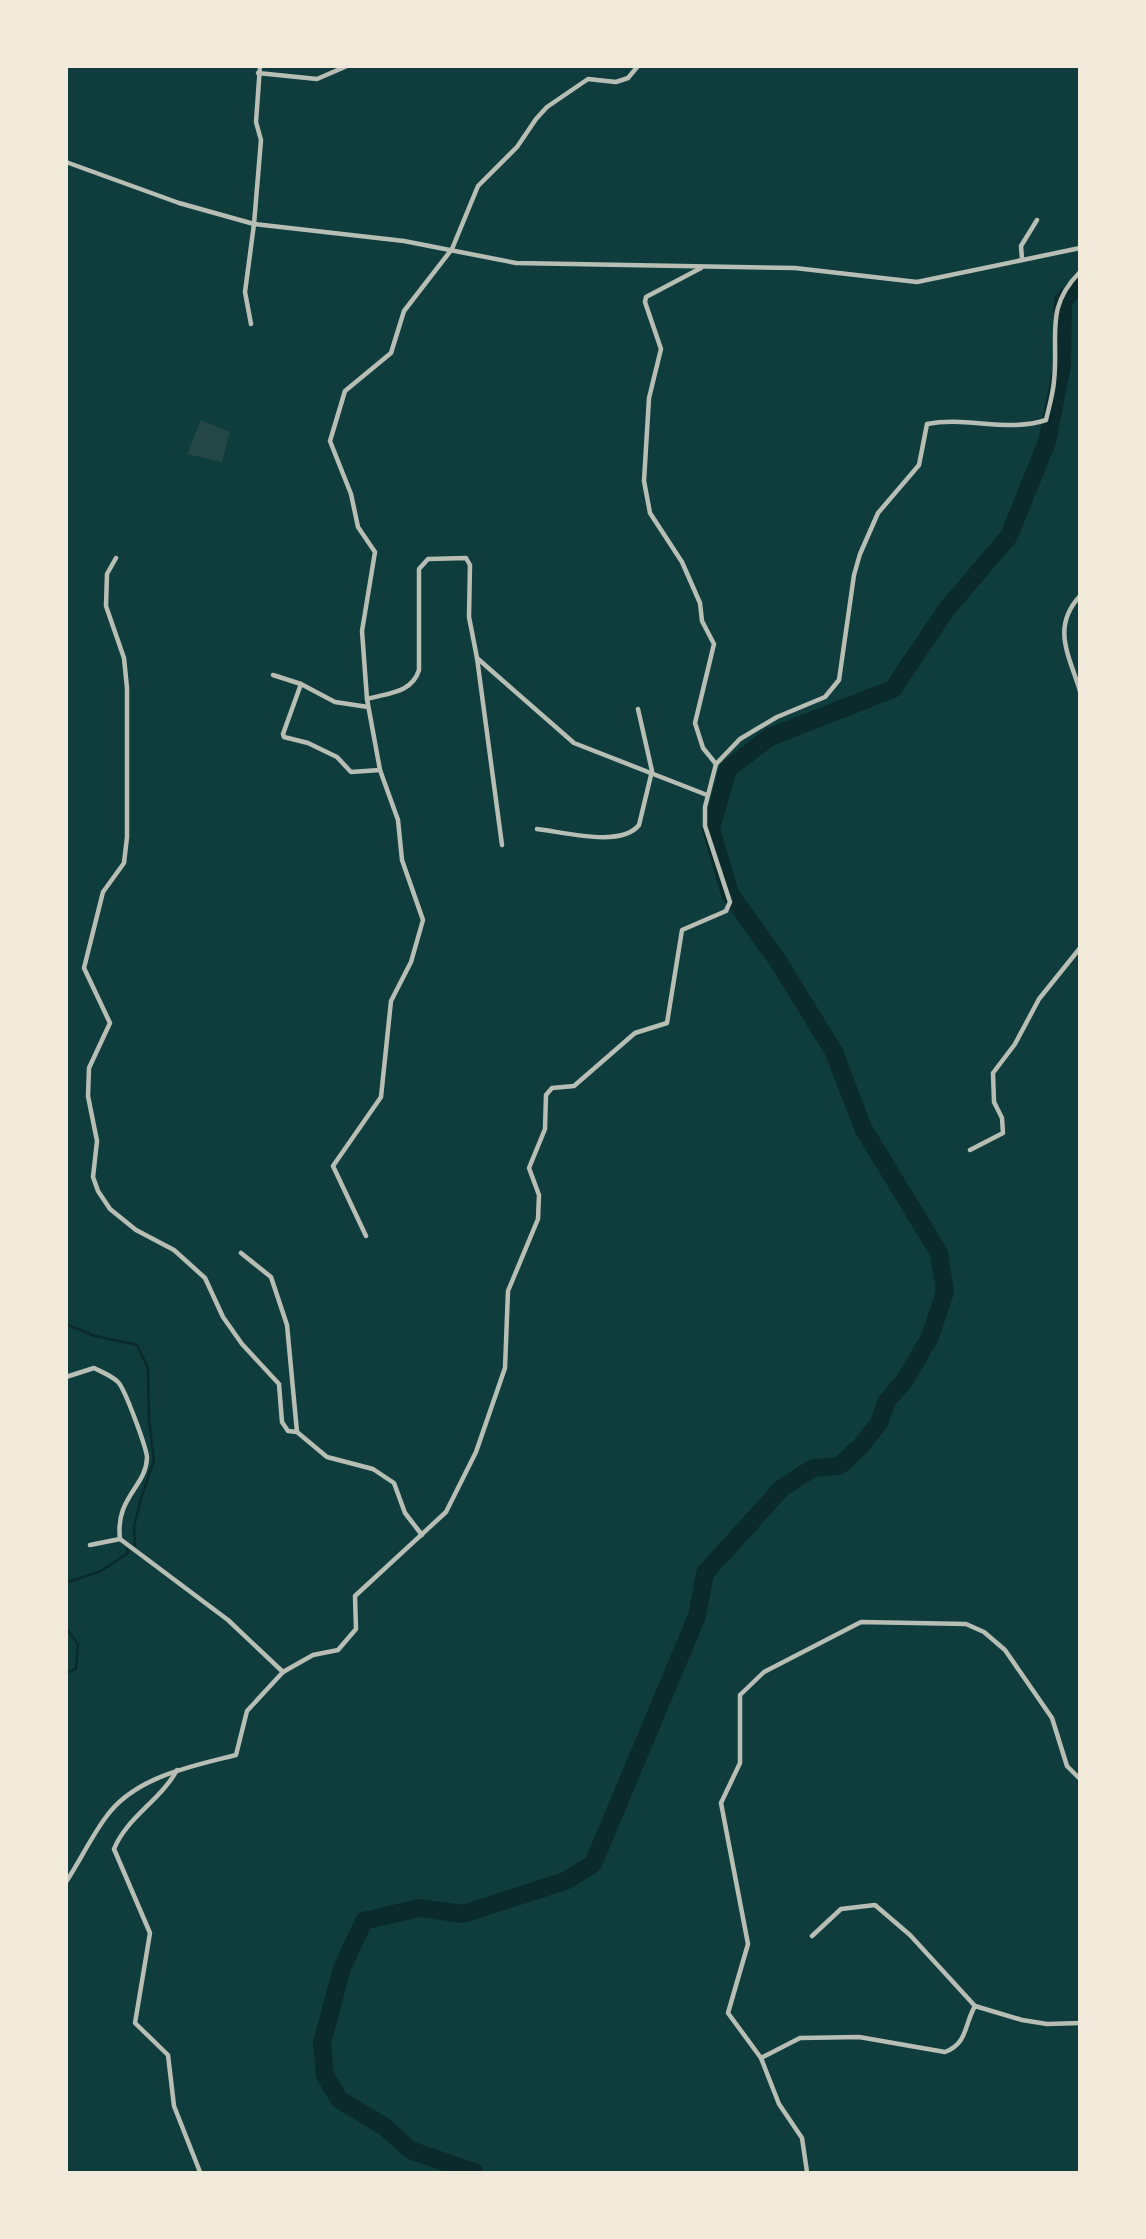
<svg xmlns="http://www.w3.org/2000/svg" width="1146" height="2239" viewBox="0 0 1146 2239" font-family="Lora,serif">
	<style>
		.green { fill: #244646 }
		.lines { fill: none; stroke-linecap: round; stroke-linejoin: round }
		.stream { stroke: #0a2a2b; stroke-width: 2.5 }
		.river { stroke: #0a2a2b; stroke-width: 18 }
		.minor { stroke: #b8beb3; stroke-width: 4.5 }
	</style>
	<rect width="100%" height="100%" fill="#0f3d3e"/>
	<!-- green -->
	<path class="green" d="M201 420 230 432 222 462 187 454Z"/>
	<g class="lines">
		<!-- stream -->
		<g class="stream">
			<path d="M66 1324 95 1336 137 1345 148 1368 149 1420 154 1460 141 1498 134 1527 135 1546"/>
			<path d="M66 1583 101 1571 128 1553 127 1549"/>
			<path d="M66 1628 78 1644 76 1669 66 1673"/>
		</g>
		<!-- river -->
		<path class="river" d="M474 2172 410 2150 385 2127 340 2100 325 2076 322 2043 342 1968 364 1921 419 1908 463 1914 565 1881 593 1864 697 1616 705 1573 782 1488 813 1468 839 1466 860 1447 879 1423 887 1401 905 1380 930 1337 945 1292 939 1253 863 1128 834 1052 778 961 730 894 711 829 728 769 770 737 893 689 946 610 1009 536 1047 442 1062 366 1063 301 1080 283"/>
		<!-- minor -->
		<g class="minor">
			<path d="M258 73 317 79 347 66"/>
			<path d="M66 162 179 203 254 224 404 241 516 263 795 268 917 282 1080 248"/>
			<path d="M1022 259 1021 246 1037 220"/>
			<path d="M701 268 646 297 645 302 661 349 649 398 644 481 650 513 682 562 700 603 702 621 714 644 695 723 703 748 716 764"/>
			<path d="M251 324 245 292 254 224 261 140 256 122 260 66"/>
			<path d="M116 558 107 574 106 606 124 658 127 688V837L124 863 103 892 84 968 110 1023 89 1068 88 1096 97 1141 93 1177 98 1191 110 1209 136 1230 174 1250 205 1278 223 1317 242 1344 279 1384 282 1422 288 1431 297 1432 327 1457 373 1469 394 1483 405 1513 422 1535"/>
			<path d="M1080 596C1051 627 1069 655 1080 691"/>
			<path d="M477 658 574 743 707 795"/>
			<path d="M273 675 301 684 335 702 368 707"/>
			<path d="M301 684 283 734 284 737 308 743 337 757 351 772 380 770"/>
			<path d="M367 699C388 693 412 693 419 670V569L428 559 466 558 470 565 469 617 477 658 502 845"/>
			<path d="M537 829C564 832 621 848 639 825L652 771 638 709"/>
			<path d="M970 1150 1003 1133 1002 1118 994 1102 993 1073 1015 1044 1039 999 1080 948"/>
			<path d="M366 1236 333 1166 381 1097 391 1001 411 962 423 920 402 860 398 820 380 770 367 699 362 631 375 552 358 527 351 494 330 441 345 391 391 353 404 311 452 249 478 186 517 147 536 119 547 107 588 79 616 82 628 78 638 66"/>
			<path d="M241 1253 271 1277 287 1325 297 1432"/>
			<path d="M66 1377 94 1368C102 1372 112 1376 118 1382 125 1389 147 1449 147 1458 146 1487 115 1497 120 1539"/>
			<path d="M90 1545 120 1539 228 1620 283 1672"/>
			<path d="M177 1770C160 1801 127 1817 114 1849L150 1933 135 2023 168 2055 174 2106 200 2172"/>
			<path d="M66 1882C80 1861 91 1837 106 1817 134 1777 192 1766 236 1755L247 1711 283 1672 313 1655 338 1650 356 1629 355 1596 446 1512 476 1452 505 1368 508 1291 538 1219 539 1195 529 1168 545 1129 546 1095 552 1088 574 1086 635 1033 667 1023 682 930 726 911 730 902 705 826V807L716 764 740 739 777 717 825 697 839 680 854 575 860 554 878 513 919 465 927 424C967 416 1007 433 1046 420 1049 407 1053 394 1054 381 1059 336 1044 308 1080 272"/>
			<path d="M812 1936 841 1909 875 1905 910 1935 975 2006 1022 2020 1047 2024 1080 2023"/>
			<path d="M761 2058 800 2038 859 2037 945 2052C968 2043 964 2025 975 2006"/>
			<path d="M807 2172 802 2138 779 2104 761 2058 728 2013 748 1944 721 1803 740 1763V1695L764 1672 861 1622 966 1624 984 1632 1005 1650 1052 1718 1067 1766 1080 1779"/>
		</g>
	</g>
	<!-- border -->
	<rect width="1146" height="2239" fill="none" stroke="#f1e9da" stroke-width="136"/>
</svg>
